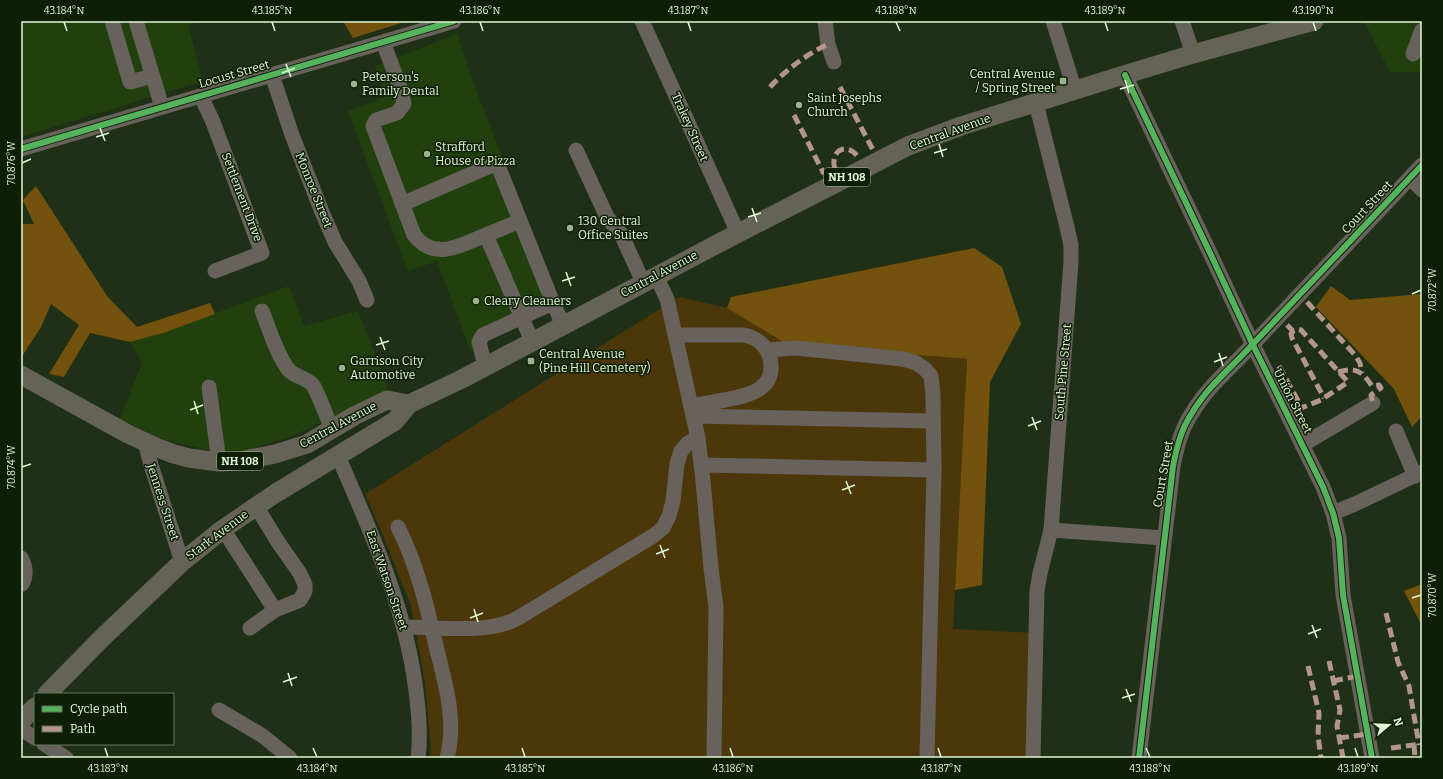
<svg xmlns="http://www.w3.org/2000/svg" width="1443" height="779" viewBox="0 0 1443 779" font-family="Bitter,serif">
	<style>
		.built { fill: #21400d }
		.green { fill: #4c370b }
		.forest { fill: #72520d }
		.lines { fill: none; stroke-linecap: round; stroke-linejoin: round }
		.minor { stroke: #68625c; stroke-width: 15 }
		.major { stroke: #656256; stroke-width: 19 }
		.quiet { stroke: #b2968c; stroke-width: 5; stroke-dasharray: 10 5; stroke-linecap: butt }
		.cycleway-casing { stroke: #0f1f06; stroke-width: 8 }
		.cycleway { stroke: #56b35d; stroke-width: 6 }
		.ticks { fill: none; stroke: #e1f8d6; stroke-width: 1.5 }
		.poi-dot { fill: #9db293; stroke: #0f1f06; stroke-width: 1.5 }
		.labels { text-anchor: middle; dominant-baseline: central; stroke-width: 3; stroke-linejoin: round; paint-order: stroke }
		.shield { fill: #0f1f06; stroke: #a2b798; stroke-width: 1 }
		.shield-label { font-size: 11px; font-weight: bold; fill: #e1f8d6 }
		.street-label { font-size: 12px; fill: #e1f8d6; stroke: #0f1f06 }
		.poi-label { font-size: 12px; fill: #e1f8d6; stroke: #0f1f06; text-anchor: start }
		.neatline { fill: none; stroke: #e1f8d6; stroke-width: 1.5 }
		.ticks-label { font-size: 10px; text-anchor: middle; fill: #e1f8d6 }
	</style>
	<rect width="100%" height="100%" fill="#203016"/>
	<!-- built -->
	<g class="built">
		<path d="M21 21H194V23L188 25 203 81 21 137Z"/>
		<path d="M1364 21H1422V72H1390Z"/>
		<path d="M457 34 474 85 561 306 470 349 437 261 408 271 348 111 386 97 375 66Z"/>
		<path d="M289 286 304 326 358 311 388 387 375 398 292 436 248 450 212 451 162 439 120 419 142 363 130 342 163 333Z"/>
	</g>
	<!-- green -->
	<path class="green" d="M679 297 727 308 788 345 967 359 953 629 1035 633 1028 758H429L431 750 425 682 411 606 383 535 365 494Z"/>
	<!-- forest -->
	<g class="forest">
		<path d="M343 21H400L401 23 353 38Z"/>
		<path d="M36 186 107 296 137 327 210 303 215 314 163 333 130 342 90 333 64 377 49 374 79 325 51 304 41 327 21 358V224H34L23 200Z"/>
		<path d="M974 248 1002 267 1021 324 990 382 982 585 955 590 967 359 788 345 727 308 731 297Z"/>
		<path d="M1331 286 1350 300 1422 294V416L1412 427 1394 389 1316 307Z"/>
		<path d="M1422 584V626L1404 591Z"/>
	</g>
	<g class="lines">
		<!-- minor -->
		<g class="minor">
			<path d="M112 21 130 82 152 76"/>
			<path d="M136 21 162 107"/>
			<path d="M642 21 738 233"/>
			<path d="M825 21 828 44 834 62"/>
			<path d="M1053 21 1075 91"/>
			<path d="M1182 21 1193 54"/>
			<path d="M383 42 401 90 404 104 397 113 376 120 373 126 414 235C435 262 460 245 486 235L532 341"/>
			<path d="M1413 54 1422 30"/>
			<path d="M272 75 292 135 322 212 335 242 359 281 367 300"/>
			<path d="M1125 75 1211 255 1253 345 1323 487 1333 513 1339 538 1343 595 1372 758"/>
			<path d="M201 96 213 122 262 253 215 271"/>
			<path d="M21 149 454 21"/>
			<path d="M576 150 607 217 621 234 643 282"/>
			<path d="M1410 178 1422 190"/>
			<path d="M402 204 497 163 553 303"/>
			<path d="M486 235 520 221"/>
			<path d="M656 276 667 299 670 312 698 438 703 481 711 568 716 607 714 758"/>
			<path d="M262 311C269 328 277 356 289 370 295 377 305 377 312 384 318 391 327 419 332 429"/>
			<path d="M676 335H744C757 338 766 344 770 358 777 390 749 395 725 400 714 402 703 404 691 406"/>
			<path d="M767 350 796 348 903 359 916 363 925 369 931 376 933 395 934 470 927 758"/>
			<path d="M485 366 479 342 483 335 553 303 563 325"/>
			<path d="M209 387 219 462"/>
			<path d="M693 416 933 421"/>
			<path d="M1396 431 1415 476"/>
			<path d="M145 442 151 465 182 562"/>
			<path d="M1302 445 1373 403"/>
			<path d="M338 456C371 532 406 608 416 691 419 714 421 736 418 758"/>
			<path d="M702 465 934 470"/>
			<path d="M256 506 278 542 299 572 305 584V591L300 600 275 610"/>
			<path d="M1333 513 1355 504 1422 472"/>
			<path d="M398 527C417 565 427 606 436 646 445 682 457 721 447 758"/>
			<path d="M223 529 275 610 250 628"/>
			<path d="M1051 530 1164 538"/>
			<path d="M21 558C26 567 27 575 22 584"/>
			<path d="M404 627C433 627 483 633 509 622 513 621 518 618 523 615L653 536 663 528 669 516 673 501 677 464 681 451 688 443 698 438"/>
			<path d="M219 710 263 736 290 758"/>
			<path d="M21 729 35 738"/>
			<path d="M44 744 66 758"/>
			<path d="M1033 758 1037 591 1040 573 1051 530 1071 262V245L1067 227 1036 103"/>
			<path d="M1139 758 1173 466C1177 447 1181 429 1192 413 1207 387 1232 367 1252 345 1309 285 1365 225 1422 165"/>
		</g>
		<!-- major -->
		<g class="major">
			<path d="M21 375 128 434 158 448 174 454 189 458 219 462 240 461 275 454 307 444 354 416 387 400 409 404 462 379 721 242 908 146 961 126 1117 77 1193 54 1314 21"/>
			<path d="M47 694 102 638 182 562 223 529 276 493 395 421 409 404"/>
			<path d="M21 721 35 707"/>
		</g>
		<!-- quiet -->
		<g class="quiet">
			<path d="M770 87C787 69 806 55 828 44"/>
			<path d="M840 87 873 150"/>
			<path d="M794 115 824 174"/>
			<path d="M835 169C829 151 847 141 858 157"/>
			<path d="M1307 302 1355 355 1360 363 1362 373"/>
			<path d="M1287 325 1293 331 1297 329 1301 330 1348 382 1321 400 1294 411"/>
			<path d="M1293 331 1291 334 1292 338 1324 398"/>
			<path d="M1279 366 1302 408"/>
			<path d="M1338 372C1356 367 1362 371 1372 386L1379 385 1381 388 1371 395 1373 403"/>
			<path d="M1386 613 1398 662 1409 686 1419 745"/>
			<path d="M1329 661 1340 710 1337 726 1343 758"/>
			<path d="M1308 666 1319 713 1318 736 1321 758"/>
			<path d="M1333 681 1358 676"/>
			<path d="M1339 738 1368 734"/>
			<path d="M1414 745 1415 758"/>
			<path d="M1391 748 1422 744"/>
		</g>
		<!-- cycleway casing -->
		<g class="cycleway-casing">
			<g id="cycleway">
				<path d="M1125 75 1211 255 1253 345 1323 487 1333 513 1339 538 1343 595 1372 758"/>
				<path d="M21 149 454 21"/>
				<path d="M1139 758 1173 466C1177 447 1181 429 1192 413 1207 387 1232 367 1252 345 1309 285 1365 225 1422 165"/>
			</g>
		</g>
		<!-- cycleway -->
		<use href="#cycleway" class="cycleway"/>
	</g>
	<!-- ticks -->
	<path class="ticks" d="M64 22 67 31M272 22 275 31M480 22 483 31M688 22 691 31M896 22 900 31M1105 22 1108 31M1313 22 1316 31M286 64 291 77M282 73 295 68M1125 80 1129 93M1120 89 1134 85M100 128 105 141M96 137 109 133M939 144 943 157M934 153 947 149M22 163 31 159M752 208 757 222M748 217 761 213M566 272 571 286M562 281 575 277M1412 294 1421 290M380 337 385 350M376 345 389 341M1219 353 1223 366M1214 362 1227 357M194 401 198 414M190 410 203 405M1032 417 1037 430M1028 426 1041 421M22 467 31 464M846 481 851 494M842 490 855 485M660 545 665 558M656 554 669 549M1412 598 1421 595M474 609 478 622M470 618 483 613M1312 625 1317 638M1308 634 1321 629M288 673 292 686M283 682 297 677M1126 689 1131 702M1122 698 1135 694M105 748 108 757M313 748 317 757M522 748 525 757M730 748 733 757M938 748 941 757M1146 748 1150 757M1355 748 1358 757"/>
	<!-- markers -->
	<g class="poi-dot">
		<rect x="1059" y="77" width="8" height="8" rx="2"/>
		<circle cx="354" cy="84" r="4"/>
		<circle cx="799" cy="105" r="4"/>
		<circle cx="427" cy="154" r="4"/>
		<circle cx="570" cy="228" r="4"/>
		<circle cx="476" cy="301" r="4"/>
		<rect x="527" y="357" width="8" height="8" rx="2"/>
		<circle cx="342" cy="368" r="4"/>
	</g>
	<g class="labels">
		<!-- shield labels -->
		<g class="shield">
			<rect x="824" y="168" width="46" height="18" rx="3"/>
			<rect x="217" y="452" width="46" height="18" rx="3"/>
		</g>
		<g class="shield-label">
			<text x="847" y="177">NH 108</text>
			<text x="240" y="461">NH 108</text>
		</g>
		<!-- street labels -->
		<g class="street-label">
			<text transform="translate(234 74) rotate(-16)">Locust Street</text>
			<text transform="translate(690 127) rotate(66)">Trakey Street</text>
			<text transform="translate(950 132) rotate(-20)">Central Avenue</text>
			<text transform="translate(314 190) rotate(68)">Monroe Street</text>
			<text transform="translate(242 197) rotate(69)">Settlement Drive</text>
			<text transform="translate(1367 207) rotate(-47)">Court Street</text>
			<text transform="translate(659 274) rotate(-28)">Central Avenue</text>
			<text transform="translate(1063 372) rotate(-85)">South Pine Street</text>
			<text transform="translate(1293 401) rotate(63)">Union Street</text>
			<text transform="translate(338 425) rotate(-28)">Central Avenue</text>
			<text transform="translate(1163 474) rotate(-80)">Court Street</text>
			<text transform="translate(163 502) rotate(72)">Jenness Street</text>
			<text transform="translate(217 535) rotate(-37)">Stark Avenue</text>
			<text transform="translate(387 580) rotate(71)">East Watson Street</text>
		</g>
		<!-- poi labels -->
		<g class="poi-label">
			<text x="1055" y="74" text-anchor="end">Central Avenue<tspan x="1055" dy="14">/ Spring Street</tspan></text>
			<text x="362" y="77">Peterson's<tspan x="362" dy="14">Family Dental</tspan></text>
			<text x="807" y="98">Saint Josephs<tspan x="807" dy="14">Church</tspan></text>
			<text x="435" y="147">Strafford<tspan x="435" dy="14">House of Pizza</tspan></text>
			<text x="578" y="221">130 Central<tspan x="578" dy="14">Office Suites</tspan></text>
			<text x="484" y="301">Cleary Cleaners</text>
			<text x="539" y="354">Central Avenue<tspan x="539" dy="14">(Pine Hill Cemetery)</tspan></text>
			<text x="350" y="361">Garrison City<tspan x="350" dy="14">Automotive</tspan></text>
		</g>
	</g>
	<!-- border -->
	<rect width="1443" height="779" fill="none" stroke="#0f1f06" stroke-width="44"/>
	<!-- legend -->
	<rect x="34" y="693" width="140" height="52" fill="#0f1f06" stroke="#637659"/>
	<rect x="42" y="706" width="20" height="6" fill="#56b35d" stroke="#637659"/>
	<text x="70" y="713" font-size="12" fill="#e1f8d6">Cycle path</text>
	<rect x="42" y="726" width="20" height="6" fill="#b2968c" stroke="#637659"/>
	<text x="70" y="733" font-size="12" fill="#e1f8d6">Path</text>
	<!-- north arrow -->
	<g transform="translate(1389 725) rotate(71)" stroke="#0f1f06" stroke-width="3" paint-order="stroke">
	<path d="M0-3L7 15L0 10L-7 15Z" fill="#e1f8d6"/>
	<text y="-6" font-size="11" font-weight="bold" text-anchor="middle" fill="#e1f8d6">N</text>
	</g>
	<rect x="22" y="22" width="1399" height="735" class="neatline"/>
	<g class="ticks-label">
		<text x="64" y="14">43.184°N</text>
		<text x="272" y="14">43.185°N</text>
		<text x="480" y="14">43.186°N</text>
		<text x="688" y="14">43.187°N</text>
		<text x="896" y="14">43.188°N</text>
		<text x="1105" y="14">43.189°N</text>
		<text x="1313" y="14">43.190°N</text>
		<text transform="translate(11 163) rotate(-90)" y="4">70.876°W</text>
		<text transform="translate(1432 290) rotate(-90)" y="4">70.872°W</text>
		<text transform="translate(11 467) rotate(-90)" y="4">70.874°W</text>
		<text transform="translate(1432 595) rotate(-90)" y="4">70.870°W</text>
		<text x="108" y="772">43.183°N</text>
		<text x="317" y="772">43.184°N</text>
		<text x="525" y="772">43.185°N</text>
		<text x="733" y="772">43.186°N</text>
		<text x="941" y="772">43.187°N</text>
		<text x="1150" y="772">43.188°N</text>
		<text x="1358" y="772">43.189°N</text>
	</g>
</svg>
